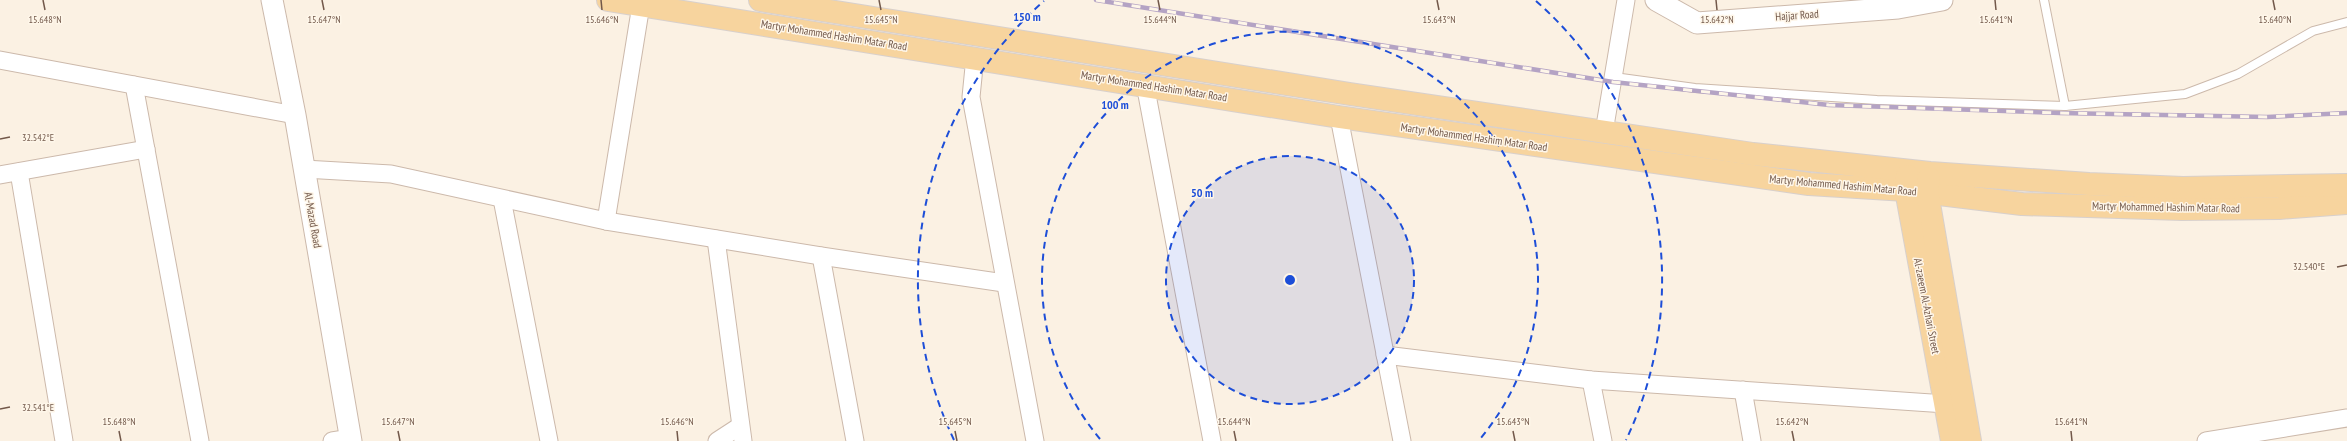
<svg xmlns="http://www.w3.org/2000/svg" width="2347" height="441" viewBox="0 0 2347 441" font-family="'PT Sans Narrow',sans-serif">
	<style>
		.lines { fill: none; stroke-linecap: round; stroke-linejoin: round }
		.service-casing { stroke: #ccb9ab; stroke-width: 10 }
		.minor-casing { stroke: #ccb9ab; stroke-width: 19 }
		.tertiary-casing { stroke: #ccb9ab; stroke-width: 23 }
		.primary-casing { stroke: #d8d0cc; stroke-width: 24 }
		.service { stroke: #fff; stroke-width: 8 }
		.minor { stroke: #fff; stroke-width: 17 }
		.tertiary { stroke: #fff; stroke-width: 21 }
		.primary { stroke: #f7d49e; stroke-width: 22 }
		.rail-casing { stroke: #b4a3c4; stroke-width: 4.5 }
		.rail { stroke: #fef6e9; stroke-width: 3; stroke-dasharray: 9; stroke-linecap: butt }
		.ticks { fill: none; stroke: #72584a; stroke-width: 1.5 }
		.ring { fill: none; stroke: #1d4ed8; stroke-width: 2; stroke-dasharray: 7 5 }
		.labels { text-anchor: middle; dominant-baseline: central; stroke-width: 3; stroke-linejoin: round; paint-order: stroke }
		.street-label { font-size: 11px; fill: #72584a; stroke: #fef6e9 }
		.ticks-label { font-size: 10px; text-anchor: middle; fill: #72584a; stroke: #fef6e9; stroke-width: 3; stroke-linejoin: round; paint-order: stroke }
		.centre { fill: #1d4ed8; stroke: #fef6e9; stroke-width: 2 }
		.ring-label { font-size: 12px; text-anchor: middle; font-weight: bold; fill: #1d4ed8; stroke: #fef6e9; stroke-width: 3; stroke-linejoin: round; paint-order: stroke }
	</style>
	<rect width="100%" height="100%" fill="#fbf1e3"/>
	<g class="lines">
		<!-- service casing -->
		<g class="service-casing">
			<g id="service">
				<path d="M2044 0 2065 106"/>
				<path d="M1614 77 1695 88 1877 100 2065 106 2185 94 2238 74 2313 31 2347 22"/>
			</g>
		</g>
		<!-- minor casing -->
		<g class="minor-casing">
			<g id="minor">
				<path d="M975 57 971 97 1035 441"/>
				<path d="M0 60 295 115"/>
				<path d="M1145 84 1212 441"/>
				<path d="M134 85 200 441"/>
				<path d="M1339 117 1402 441"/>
				<path d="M1604 132 1626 0"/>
				<path d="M304 169 391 174 606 221 821 256 1004 283"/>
				<path d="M19 172 64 441"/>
				<path d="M0 175 146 149"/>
				<path d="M502 199 549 441"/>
				<path d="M606 221 641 5"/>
				<path d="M716 239 743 441"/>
				<path d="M821 256 855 441"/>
				<path d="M1385 355 1591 380 1946 404"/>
				<path d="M1591 380 1603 441"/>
				<path d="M1743 390 1752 441"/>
				<path d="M332 441 351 438"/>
				<path d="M717 441 740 426"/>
				<path d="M2206 441 2347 418"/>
			</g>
		</g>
		<!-- tertiary casing -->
		<g class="tertiary-casing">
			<g id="tertiary">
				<path d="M272 0 295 115 351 441"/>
				<path d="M1656 0 1697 23 1898 8 1942 0"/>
			</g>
		</g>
		<!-- primary casing -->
		<g class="primary-casing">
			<g id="primary">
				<path d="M608 0 1339 117 1809 184 1906 190 2022 204 2182 209 2279 208 2347 203"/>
				<path d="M760 0 1350 94 1753 154 1930 173 2089 184 2183 188 2347 185"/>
				<path d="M1907 176 1906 190 1952 441"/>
				<path d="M1929 178 1927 192 1970 441"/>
			</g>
		</g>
		<!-- service -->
		<use href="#service" class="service"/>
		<!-- minor -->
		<use href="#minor" class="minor"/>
		<!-- tertiary -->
		<use href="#tertiary" class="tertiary"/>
		<!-- primary -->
		<use href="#primary" class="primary"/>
		<!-- rail casing -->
		<g class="rail-casing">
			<path id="rail" d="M1096 0 1613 82 1829 105 2060 113 2267 117 2347 113"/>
		</g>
		<!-- rail -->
		<use href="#rail" class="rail"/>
	</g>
	<!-- ticks -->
	<path class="ticks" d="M43 0 45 10M322 0 324 10M601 0 602 10M879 0 881 10M1158 0 1160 10M1437 0 1439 10M1716 0 1717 10M1995 0 1996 10M2273 0 2275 10M0 139 10 137M2337 267 2347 265M0 409 10 407M119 431 121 441M398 431 400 441M677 431 678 441M955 431 957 441M1234 431 1236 441M1513 431 1515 441M1792 431 1794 441M2071 431 2072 441"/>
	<!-- distance rings -->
	<circle cx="1290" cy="280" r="124" fill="#1d4ed8" fill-opacity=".12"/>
	<g class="ring">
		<circle cx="1290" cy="280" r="124"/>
		<path d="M1100 439A248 248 0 1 1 1480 439"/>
		<path d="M954 440A372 372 0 0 1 1044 1M1536 1A372 372 0 0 1 1626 440"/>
	</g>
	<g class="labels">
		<!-- street labels -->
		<g class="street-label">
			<text transform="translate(1797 15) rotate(-4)">Hajjar Road</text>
			<text transform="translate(834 35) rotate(9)">Martyr Mohammed Hashim Matar Road</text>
			<text transform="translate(1154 86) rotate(9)">Martyr Mohammed Hashim Matar Road</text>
			<text transform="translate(1474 137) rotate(8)">Martyr Mohammed Hashim Matar Road</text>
			<text transform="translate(1843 185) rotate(5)">Martyr Mohammed Hashim Matar Road</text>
			<text transform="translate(2166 207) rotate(1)">Martyr Mohammed Hashim Matar Road</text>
			<text transform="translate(313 220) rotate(80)">Al-Mazad Road</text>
			<text transform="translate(1927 306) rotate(79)">Al-zaeem Al-Azhari Street</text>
		</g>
	</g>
	<g class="ticks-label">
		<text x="45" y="23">15.648°N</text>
		<text x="324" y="23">15.647°N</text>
		<text x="602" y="23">15.646°N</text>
		<text x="881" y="23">15.645°N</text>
		<text x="1160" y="23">15.644°N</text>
		<text x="1439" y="23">15.643°N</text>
		<text x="1717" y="23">15.642°N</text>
		<text x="1996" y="23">15.641°N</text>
		<text x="2275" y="23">15.640°N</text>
		<text x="38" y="141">32.542°E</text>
		<text x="2309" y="270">32.540°E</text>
		<text x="38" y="411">32.541°E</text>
		<text x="119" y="425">15.648°N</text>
		<text x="398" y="425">15.647°N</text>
		<text x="677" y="425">15.646°N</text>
		<text x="955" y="425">15.645°N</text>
		<text x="1234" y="425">15.644°N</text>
		<text x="1513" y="425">15.643°N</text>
		<text x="1792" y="425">15.642°N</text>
		<text x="2071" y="425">15.641°N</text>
	</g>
	<circle cx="1290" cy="280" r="6" class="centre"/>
	<g class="ring-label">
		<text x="1027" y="21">150 m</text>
		<text x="1115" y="109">100 m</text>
		<text x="1202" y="197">50 m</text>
	</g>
</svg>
